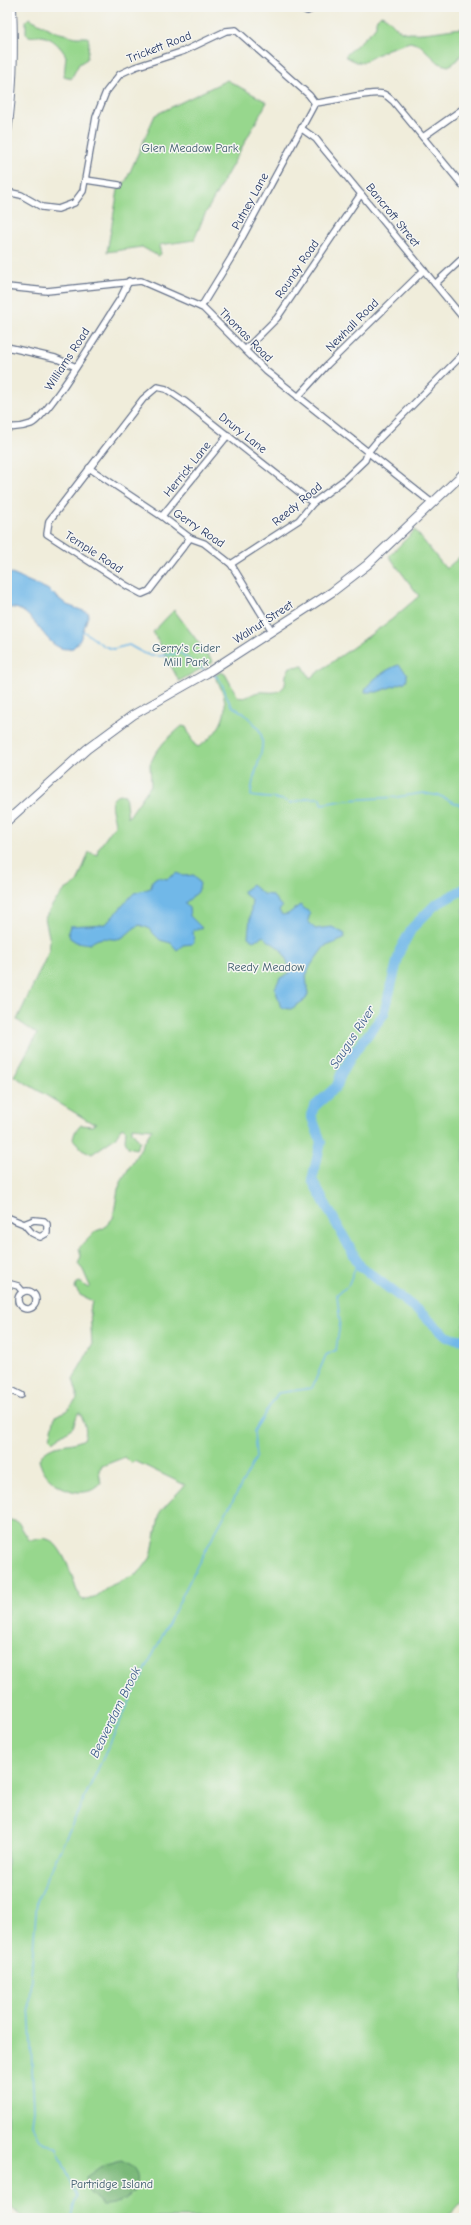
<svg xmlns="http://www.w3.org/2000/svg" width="471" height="2225" viewBox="0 0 471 2225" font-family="'Comic Neue',sans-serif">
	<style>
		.green { fill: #97d78d; stroke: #598376 }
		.forest { fill: #79b878; stroke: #4a746b }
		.water { fill: #71b8e8; stroke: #4674a3 }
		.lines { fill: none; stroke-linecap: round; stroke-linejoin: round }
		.stream { stroke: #71b8e8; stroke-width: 1.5 }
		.river { stroke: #71b8e8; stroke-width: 10 }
		.street-casing { stroke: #66728a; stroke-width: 8 }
		.secondary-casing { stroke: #66728a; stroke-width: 10 }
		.street { stroke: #fff; stroke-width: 5.5 }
		.secondary { stroke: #fff; stroke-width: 8 }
		.labels { text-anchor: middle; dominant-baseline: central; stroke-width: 3; stroke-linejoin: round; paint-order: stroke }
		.street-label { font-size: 12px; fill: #1b2f5e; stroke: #f6f6f2 }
		.park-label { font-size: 12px; fill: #3a596a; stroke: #f6f6f2 }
		.water-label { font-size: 13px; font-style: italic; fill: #355887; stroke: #f6f6f2 }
	</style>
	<rect width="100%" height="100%" fill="#f6f6f2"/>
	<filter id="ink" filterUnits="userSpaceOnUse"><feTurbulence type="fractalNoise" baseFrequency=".025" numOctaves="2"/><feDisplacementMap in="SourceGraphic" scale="8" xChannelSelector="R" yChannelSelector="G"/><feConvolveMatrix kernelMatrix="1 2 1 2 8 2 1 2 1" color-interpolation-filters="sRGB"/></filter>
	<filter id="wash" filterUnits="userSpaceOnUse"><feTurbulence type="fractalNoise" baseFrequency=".012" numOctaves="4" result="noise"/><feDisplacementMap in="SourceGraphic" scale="16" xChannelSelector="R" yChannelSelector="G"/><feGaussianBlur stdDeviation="0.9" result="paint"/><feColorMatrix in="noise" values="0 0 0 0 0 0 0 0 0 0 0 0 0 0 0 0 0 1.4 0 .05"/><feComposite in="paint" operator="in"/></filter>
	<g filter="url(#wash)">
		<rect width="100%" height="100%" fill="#f0eddb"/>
		<!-- green -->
		<g class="green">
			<path d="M381 15C390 17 394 29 404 32 420 36 446 29 464 28V52L454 63 448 66 439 63 420 45 410 42 388 49 363 62H356L345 56 373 30 376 26V20Z"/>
			<path d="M29 18 56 32 76 37H88L89 43 87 59 79 64 71 79 64 76 66 56C61 47 52 37 41 36 35 35 32 39 26 34V21Z"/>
			<path d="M227 80 267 102 204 216 194 240 159 245 161 254 158 256 142 247 107 252 118 190 126 181 155 115Z"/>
			<path d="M415 530 446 569 464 553V2202L459 2204 446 2218H23L7 2204V1519L18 1522 29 1540C35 1541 40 1537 47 1539 63 1543 74 1582 79 1596L83 1600 94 1598 110 1586 137 1574 143 1568 151 1557 160 1512 185 1485 135 1461 131 1463 125 1457 102 1466 99 1470 101 1484C82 1504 44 1484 39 1460 48 1440 68 1448 84 1439 88 1430 84 1421 80 1413H78L73 1427 53 1441 50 1438 55 1416 67 1411 77 1399V1393L73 1379 92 1345 90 1311 92 1301 80 1295 75 1288 77 1283 80 1282 88 1288 90 1286 83 1270 78 1264 81 1256 79 1248 96 1231 104 1228 113 1218 118 1189 123 1178 152 1129 132 1127V1131L140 1142 136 1149 128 1147 125 1140 126 1130 122 1127 115 1138 92 1154 82 1149 73 1139 75 1132 81 1125 92 1126 97 1123H92L14 1076 37 1034 17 1020 49 951 50 941 45 918 53 904 65 890 77 883 89 852 97 855 98 849 115 825C114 811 105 801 120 794L125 795 128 818 151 785 150 764 155 754 164 742 182 726 186 727 194 744 198 747C219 734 232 713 221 688 218 683 214 679 217 674L221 672 225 674 238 697C247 700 251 693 259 692 269 691 278 696 285 685L286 675 290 667 303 666 310 678 391 620 419 596 389 556Z"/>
			<path d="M174 610 213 662 179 681 153 632Z"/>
		</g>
		<!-- forest -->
		<path class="forest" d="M121 2161C153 2173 134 2206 102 2205L88 2192 86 2177 100 2167Z"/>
		<!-- water -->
		<g class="water">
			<path d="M7 572 47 589 67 605 89 613 80 640 73 648C44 657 37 603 7 608Z"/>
			<path d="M399 665 407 673V679L405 682 377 692H365C365 683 390 667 399 665Z"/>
			<path d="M177 873 183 876 194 875 200 884 198 892 185 903 189 908 190 916 202 928 193 930 194 941 192 944 183 945 177 950 171 943 160 940 148 928 140 925C133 927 128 935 121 938 109 942 104 933 90 944L76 942 70 938 68 932 70 926 106 924 134 893 151 888 152 881 157 877 167 879Z"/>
			<path d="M252 885 263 894 272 895 282 907 279 911 282 915 288 914 300 905 310 913 308 921 315 929 332 927 345 934 344 939 324 947 311 965 306 976 308 994 306 999 291 1009 281 1008 275 988 280 978 290 973C290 967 285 955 281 950 276 944 269 943 264 936L253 941 248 937 252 900 242 892Z"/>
		</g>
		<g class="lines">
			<!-- stream -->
			<g class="stream">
				<path d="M83 631 104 646 113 649 129 645C154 660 153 657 180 653L204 670"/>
				<path d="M214 675C225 681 224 697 232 706 234 708 238 709 240 711 244 713 255 724 258 728 271 747 250 774 251 796 265 799 278 796 291 803L309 798H321L322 804 347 800 397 797 423 793 440 796 464 807"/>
				<path d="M7 1817V1816"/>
				<path d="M72 2218 77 2197 57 2149 40 2140 32 2125 34 2109 29 2003 37 1900 123 1715 197 1566 256 1458 254 1431 278 1393 312 1388 326 1355 336 1350 340 1323 337 1294 348 1286 358 1261"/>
			</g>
			<!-- river -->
			<path class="river" d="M464 889 435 905 412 928 400 950 384 1014 355 1051 341 1074 337 1086 314 1107 311 1115 321 1142 312 1180 360 1266 421 1313 447 1337 464 1340"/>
		</g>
	</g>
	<g filter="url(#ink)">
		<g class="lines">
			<!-- street casing -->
			<g class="street-casing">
				<g id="street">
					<path d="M299 7 307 11 317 7"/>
					<path d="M315 103C332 102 370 91 383 94 387 95 390 99 393 101L464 187"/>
					<path d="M302 129 316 139 323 148 464 319"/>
					<path d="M423 137 464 108"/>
					<path d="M86 180 119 185"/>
					<path d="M7 192 21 195 42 207 58 209 74 203 83 191 96 117 106 92 120 74 135 67 184 51 226 31 236 30 309 95 315 103"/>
					<path d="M435 284 464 257"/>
					<path d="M7 287 47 291 141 281 203 308 266 371 432 503"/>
					<path d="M201 307 231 258 315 103"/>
					<path d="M7 347 55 358 76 367"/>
					<path d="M245 350 277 318 361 194"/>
					<path d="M298 397 327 365 424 270"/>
					<path d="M7 427C15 428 23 427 31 424 49 416 105 321 120 299L129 281"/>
					<path d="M89 468 164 518 190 538 204 543 231 564 272 631"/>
					<path d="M162 516 228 435"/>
					<path d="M190 538 149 591 142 594 127 586 47 534 49 521 143 399 157 387 166 389 184 401 313 503"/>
					<path d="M231 564 299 520 313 503 344 480 365 460 368 452 378 440 464 353"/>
					<path d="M7 1217 24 1224 32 1233 40 1237 47 1233V1224L44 1221 34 1220 24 1224"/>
					<path d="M7 1283 18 1286 23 1292"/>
					<circle cx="27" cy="1300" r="9"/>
					<path d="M7 1388 21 1395"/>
				</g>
			</g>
			<!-- secondary casing -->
			<g class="secondary-casing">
				<g id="secondary">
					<path d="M7 132C13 90 14 49 12 7"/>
					<path d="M7 821 87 749 133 715 207 673 332 592 367 565 464 473"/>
				</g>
			</g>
			<!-- street -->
			<use href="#street" class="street"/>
			<!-- secondary -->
			<use href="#secondary" class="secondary"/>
		</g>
	</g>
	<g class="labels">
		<!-- street labels -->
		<g class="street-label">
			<text transform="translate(159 47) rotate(-21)">Trickett Road</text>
			<text transform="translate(250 201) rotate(-61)">Putney Lane</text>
			<text transform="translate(393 215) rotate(51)">Bancroft Street</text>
			<text transform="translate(297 269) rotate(-56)">Roundy Road</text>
			<text transform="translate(352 325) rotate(-45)">Newhall Road</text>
			<text transform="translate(246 335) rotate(45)">Thomas Road</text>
			<text transform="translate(67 359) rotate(-57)">Williams Road</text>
			<text transform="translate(243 433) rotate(38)">Drury Lane</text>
			<text transform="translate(187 469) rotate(-51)">Herrick Lane</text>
			<text transform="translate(297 504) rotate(-40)">Reedy Road</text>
			<text transform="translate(199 528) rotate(34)">Gerry Road</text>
			<text transform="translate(94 552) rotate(33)">Temple Road</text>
			<text transform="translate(263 622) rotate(-33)">Walnut Street</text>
		</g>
		<!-- park labels -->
		<g class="park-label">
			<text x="190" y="148">Glen Meadow Park</text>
			<text x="186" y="648">Gerry's Cider<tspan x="186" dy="14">Mill Park</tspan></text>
			<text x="266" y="967">Reedy Meadow</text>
			<text x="112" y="2184">Partridge Island</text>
		</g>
		<!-- water labels -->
		<g class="water-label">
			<text transform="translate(352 1037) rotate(-57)">Saugus River</text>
			<text transform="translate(115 1712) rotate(-64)">Beaverdam Brook</text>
		</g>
	</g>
	<!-- margin -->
	<rect width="471" height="2225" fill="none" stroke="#f6f6f2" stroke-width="24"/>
</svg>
